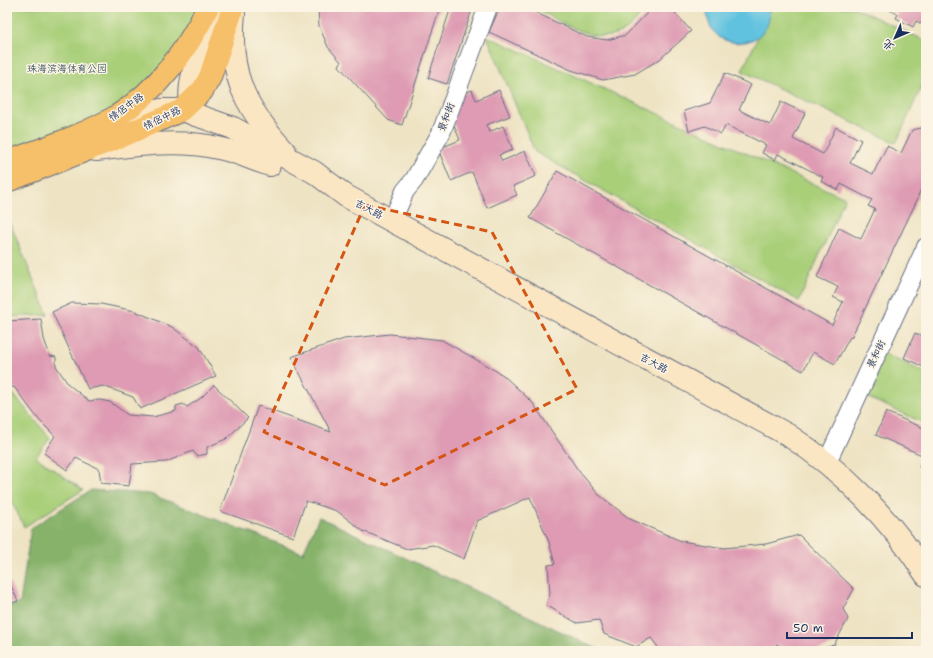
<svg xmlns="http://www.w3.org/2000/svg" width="933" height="658" viewBox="0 0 933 658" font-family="'Shantell Sans','LXGW WenKai TC',sans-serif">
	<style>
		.green { fill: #a9cf79; stroke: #627f6c }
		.forest { fill: #86b269; stroke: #507064 }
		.water { fill: #61c2df; stroke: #3e789e }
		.building { fill: #de9bb3 }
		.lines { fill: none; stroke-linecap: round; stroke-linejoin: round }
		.minor-casing { stroke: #656e81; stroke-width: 20 }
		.secondary-casing { stroke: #656e81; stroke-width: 24 }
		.trunk-casing { stroke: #656e81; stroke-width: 24 }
		.minor { stroke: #fff; stroke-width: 18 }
		.secondary { stroke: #fbe6c4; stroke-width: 22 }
		.trunk { stroke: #f6c06b; stroke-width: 22 }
		.marked { fill: none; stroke: #d45514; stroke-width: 3; stroke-dasharray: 8 5; stroke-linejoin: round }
		.labels { text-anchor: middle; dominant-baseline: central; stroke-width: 3; stroke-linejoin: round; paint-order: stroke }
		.park-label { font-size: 10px; fill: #3e5765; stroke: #fcf5e5 }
		.street-label { font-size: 10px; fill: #1b2f5e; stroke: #fcf5e5 }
	</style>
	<rect width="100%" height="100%" fill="#fcf5e5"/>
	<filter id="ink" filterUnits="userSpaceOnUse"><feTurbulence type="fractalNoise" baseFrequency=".025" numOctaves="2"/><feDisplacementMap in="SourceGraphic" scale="8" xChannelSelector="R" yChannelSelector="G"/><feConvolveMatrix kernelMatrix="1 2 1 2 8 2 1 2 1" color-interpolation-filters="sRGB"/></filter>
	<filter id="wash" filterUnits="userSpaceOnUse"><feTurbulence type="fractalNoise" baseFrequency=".012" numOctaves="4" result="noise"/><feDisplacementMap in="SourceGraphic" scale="16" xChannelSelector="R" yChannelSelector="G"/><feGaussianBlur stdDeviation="0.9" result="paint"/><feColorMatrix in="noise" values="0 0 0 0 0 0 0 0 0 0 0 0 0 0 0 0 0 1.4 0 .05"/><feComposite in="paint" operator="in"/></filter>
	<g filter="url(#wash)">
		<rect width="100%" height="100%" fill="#eee3c3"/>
		<!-- green -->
		<g class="green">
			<path d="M7 7H199L182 43 125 106 7 158Z"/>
			<path d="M533 7H648C640 15 631 28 621 33 595 46 556 19 533 7Z"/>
			<path d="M772 7H853L926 41V77L896 143 742 71Z"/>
			<path d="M487 36 845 198 799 301 535 152Z"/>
			<path d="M7 216 48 315 7 317Z"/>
			<path d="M882 353 926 373V424L862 395Z"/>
			<path d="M7 393 13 394 50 438 36 457 83 490 24 527 7 491Z"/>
		</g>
		<!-- forest -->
		<path class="forest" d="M91 490 150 494 303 553 319 517 602 651H7V607L20 603 31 528Z"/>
		<!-- water -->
		<path class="water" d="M707 7H769C777 51 704 58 707 7Z"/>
		<g id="blocks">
			<!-- building -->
			<g class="building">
				<path d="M318 7H440L402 125 388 120 339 66 341 62 328 47 319 26Z"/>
				<path d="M451 7H473L447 84 428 78Z"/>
				<path d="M500 7H524L587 37 607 40 626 35 653 7H670L691 31 660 59 635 74 603 80 571 70 489 32Z"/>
				<path d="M883 7H926V26L916 21 913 27 896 18 898 14Z"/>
				<path d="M725 73 751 85 739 110 770 125 781 102 805 113 793 139 823 154 836 127 861 140 850 163 873 174 887 146 901 153 912 130 926 127V178L918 196H919L851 338 850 337 835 364 813 352 803 371 530 218 557 171 832 325 843 302 833 297 838 287 817 277 839 228 861 239 875 209 868 206 872 200 841 184 838 190 821 181 823 177 778 154 775 160 762 153 766 145 726 125 721 134 705 126 689 131 684 111 710 103Z"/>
				<path d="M472 90 476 100 499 90 510 116 486 125 489 132 503 126 513 150 499 155 502 161 525 151 536 176 513 186 517 195 487 208 472 172 451 181 438 149 460 140 444 101Z"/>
				<path d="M72 303 101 304 135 311 172 327 199 347 216 376 140 409 133 397 103 386 88 389 52 312Z"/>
				<path d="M41 319 44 339 50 356 56 357V366L68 384 89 401 100 400 110 402 128 415 153 417 176 411V406L183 404 187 407 201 398 214 385 248 418 226 439 207 447V454L197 456 193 451 166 462 132 464 129 486 101 483 99 469 76 458 67 470 44 453 55 436 39 420 14 387H7V321Z"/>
				<path d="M915 333 926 338V368L904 358Z"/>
				<path d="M390 334 442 340 503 375 532 402 578 470 598 494 630 519 681 541 724 548 766 544 799 535 854 589 843 609 848 619 834 645 814 651H790L777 644 772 651H726L723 648 718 651H661L651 638 636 647 604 634 599 620 577 623 546 605 550 594 548 565 555 564 549 542 530 497 477 521 464 559 433 545 407 549 363 531 337 511 306 501 293 537 220 511 258 406 331 432 291 357 344 339Z"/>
				<path d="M886 412 926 429V470L919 467 924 456 876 435Z"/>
				<path d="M7 577 18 601 7 605Z"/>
			</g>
		</g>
	</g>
	<g filter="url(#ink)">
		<use href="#blocks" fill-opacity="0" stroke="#656e81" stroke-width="1"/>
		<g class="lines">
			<!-- minor casing -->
			<g class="minor-casing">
				<g id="minor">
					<path d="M392 221 405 191 414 180 441 133 488 7"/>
					<path d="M827 462 926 247"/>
				</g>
			</g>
			<!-- secondary casing -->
			<g class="secondary-casing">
				<g id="secondary">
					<path d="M234 13C228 74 244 107 285 151"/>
					<path d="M195 115C179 86 208 39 213 7"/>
					<path d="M108 124 161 110H182L233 128 314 172 346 196 788 435C841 469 892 521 926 575"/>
					<path d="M96 150C136 145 178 139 218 148 236 151 253 160 270 165"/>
				</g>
			</g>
			<!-- trunk casing -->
			<g class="trunk-casing">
				<g id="trunk">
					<path d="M7 162C44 148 83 136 117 116 157 91 188 49 208 7"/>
					<path d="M7 181 125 135 182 110 202 91 210 77 233 7"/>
				</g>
			</g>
			<!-- minor -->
			<use href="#minor" class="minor"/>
			<!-- secondary -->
			<use href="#secondary" class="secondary"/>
			<!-- trunk -->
			<use href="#trunk" class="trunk"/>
		</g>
	</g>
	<!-- marked area -->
	<path class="marked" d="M365 205 492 232 577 389 385 485 264 432Z"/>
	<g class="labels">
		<!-- park labels -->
		<g class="park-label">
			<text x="67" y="68">珠海滨海体育公园</text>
		</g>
		<!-- street labels -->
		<g class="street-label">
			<text transform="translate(126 107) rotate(-36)">情侶中路</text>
			<text transform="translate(446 117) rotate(-69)">景和街</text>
			<text transform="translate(162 118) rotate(-26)">情侣中路</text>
			<text transform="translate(369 209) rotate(28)">吉大路</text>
			<text transform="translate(876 354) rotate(-65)">景和街</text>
			<text transform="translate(654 363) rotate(28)">吉大路</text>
		</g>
	</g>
	<!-- margin -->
	<rect width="933" height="658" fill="none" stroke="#fcf5e5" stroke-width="24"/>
	<!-- north arrow -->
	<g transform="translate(895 38) rotate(225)" stroke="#fcf5e5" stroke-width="3" paint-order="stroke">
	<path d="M0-3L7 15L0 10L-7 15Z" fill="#1b2f5e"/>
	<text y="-6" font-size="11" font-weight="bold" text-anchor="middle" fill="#1b2f5e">北</text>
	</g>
	<!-- scale -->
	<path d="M787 632v6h125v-6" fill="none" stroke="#1b2f5e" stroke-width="2"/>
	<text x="793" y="632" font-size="12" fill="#1b2f5e" stroke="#fcf5e5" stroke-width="3" paint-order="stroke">50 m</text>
</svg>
